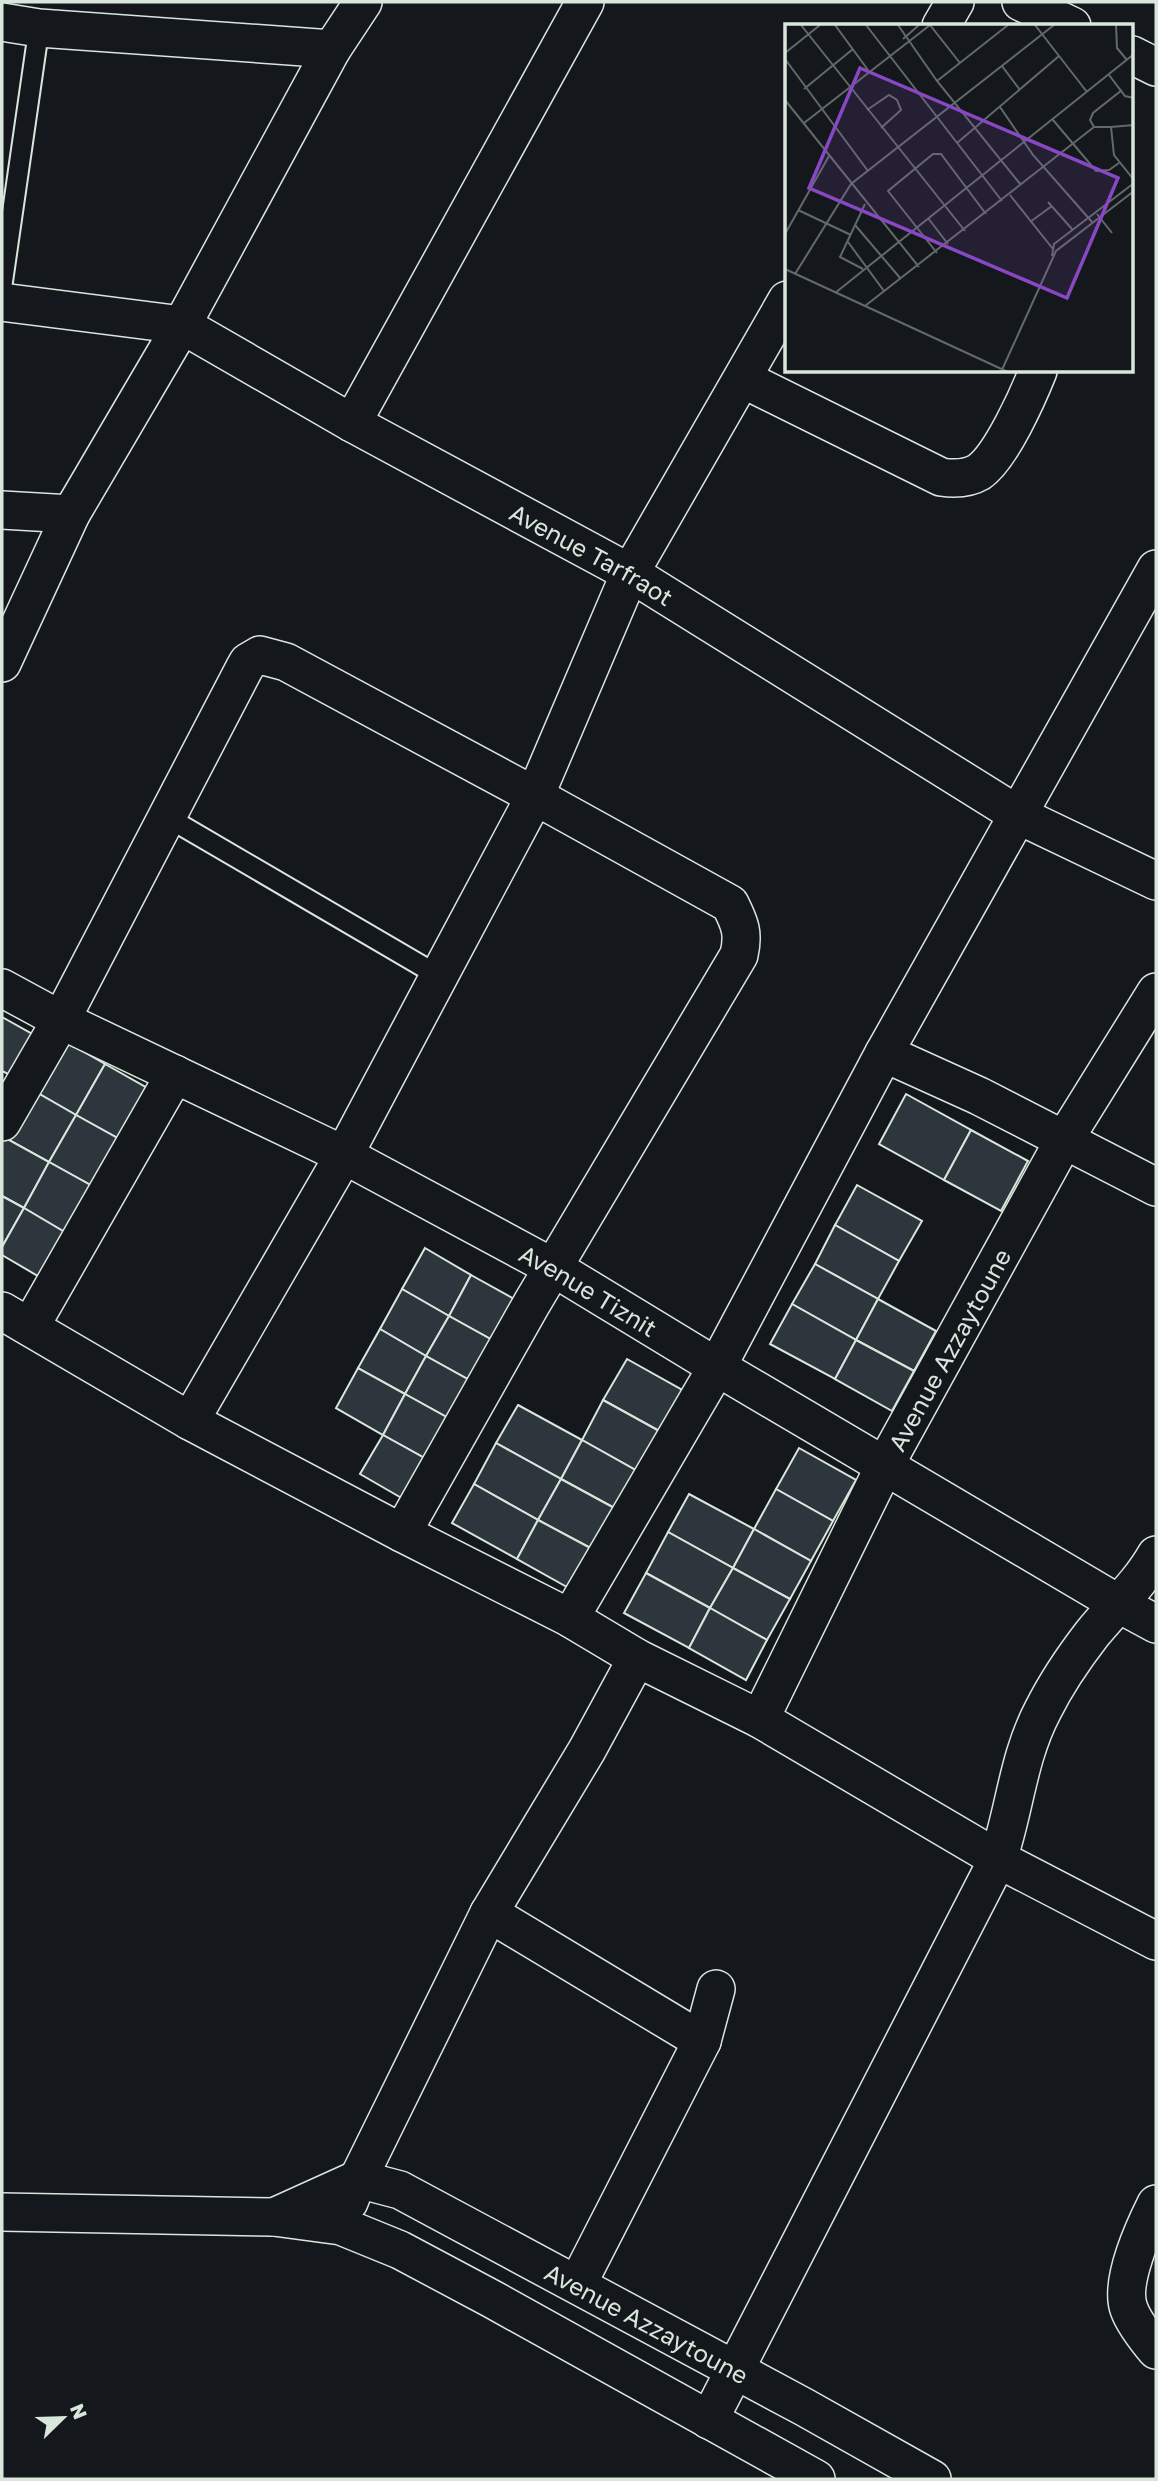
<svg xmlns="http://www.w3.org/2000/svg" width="1158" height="2481" viewBox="0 0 1158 2481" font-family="'Golos Text',sans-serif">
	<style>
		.building { fill: #2c363c; stroke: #d8e6dc; stroke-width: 2 }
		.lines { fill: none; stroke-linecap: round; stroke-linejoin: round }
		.service-casing { stroke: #d8e6dc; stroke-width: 23 }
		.minor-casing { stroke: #d8e6dc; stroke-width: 40 }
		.service { stroke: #14181c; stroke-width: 19 }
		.minor { stroke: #14181c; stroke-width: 37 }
		.labels { text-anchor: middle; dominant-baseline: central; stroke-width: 5; stroke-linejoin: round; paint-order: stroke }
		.street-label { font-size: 24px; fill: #d8e6dc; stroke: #14181c }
		.inset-road { fill: none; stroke: #626a69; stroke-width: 2 }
		.view { fill: #8948c3; fill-opacity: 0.15; stroke: #8948c3; stroke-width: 3.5 }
		.inset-edge { fill: none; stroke: #d8e6dc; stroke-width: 3.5 }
	</style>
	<rect width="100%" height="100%" fill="#14181c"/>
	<!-- building -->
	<g class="building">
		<path d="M2 1017 34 1035 12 1076 2 1071Z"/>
		<path d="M58 1037 105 1064 76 1115 29 1088Z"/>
		<path d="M105 1064 149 1089 121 1140 76 1115Z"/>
		<path d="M29 1088 76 1115 49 1162 2 1136Z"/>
		<path d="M906 1094 971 1130 944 1180 879 1144Z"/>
		<path d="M76 1115 121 1140 94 1187 49 1162Z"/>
		<path d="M971 1130 1028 1161 1001 1211 944 1180Z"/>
		<path d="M2 1136 49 1162 24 1208 2 1196Z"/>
		<path d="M49 1162 94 1187 68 1234 24 1208Z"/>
		<path d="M857 1185 922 1221 899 1261 835 1225Z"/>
		<path d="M2 1196 24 1208 2 1247Z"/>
		<path d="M24 1208 68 1234 43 1279 2 1255V1247Z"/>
		<path d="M835 1225 899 1261 878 1299 815 1264Z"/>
		<path d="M425 1248 471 1275 449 1316 402 1289Z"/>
		<path d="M815 1264 878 1299 856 1340 792 1304Z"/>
		<path d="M471 1275 516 1300 494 1341 449 1316Z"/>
		<path d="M402 1289 449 1316 426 1356 380 1329Z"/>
		<path d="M878 1299 936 1331 914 1371 856 1340Z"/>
		<path d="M792 1304 856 1340 835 1379 770 1344Z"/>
		<path d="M449 1316 494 1341 471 1381 426 1356Z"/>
		<path d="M380 1329 426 1356 405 1394 358 1368Z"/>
		<path d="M856 1340 914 1371 892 1411 835 1379Z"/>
		<path d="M426 1356 471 1381 450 1419 405 1394Z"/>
		<path d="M627 1359 684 1391 661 1432 603 1400Z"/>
		<path d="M358 1368 405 1394 383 1435 336 1408Z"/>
		<path d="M405 1394 450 1419 428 1460 383 1435Z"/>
		<path d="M603 1400 661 1432 639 1472 582 1440Z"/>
		<path d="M518 1405 582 1440 561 1479 496 1443Z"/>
		<path d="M383 1435 428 1460 405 1500 360 1474Z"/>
		<path d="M582 1440 639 1472 618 1510 561 1479Z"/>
		<path d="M496 1443 561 1479 538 1520 474 1484Z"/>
		<path d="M799 1448 856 1480 833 1521 776 1489Z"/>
		<path d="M561 1479 618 1510 596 1551 538 1520Z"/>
		<path d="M474 1484 538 1520 517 1559 452 1523Z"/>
		<path d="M776 1489 833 1521 811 1561 754 1529Z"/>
		<path d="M689 1494 754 1529 733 1568 668 1532Z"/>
		<path d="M538 1520 596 1551 574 1591 517 1559Z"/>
		<path d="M754 1529 811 1561 790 1599 733 1568Z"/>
		<path d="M668 1532 733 1568 710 1608 646 1573Z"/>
		<path d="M733 1568 790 1599 767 1640 710 1608Z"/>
		<path d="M646 1573 710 1608 689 1648 624 1613Z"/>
		<path d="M710 1608 767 1640 746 1680 689 1648Z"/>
	</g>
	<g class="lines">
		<!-- service casing -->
		<g class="service-casing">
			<g id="service">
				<path d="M2 285 39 28"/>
				<path d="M167 817 439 976"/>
			</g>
		</g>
		<!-- minor casing -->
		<g class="minor-casing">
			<g id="minor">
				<path d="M1021 2 1072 26"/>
				<path d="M2 22 39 28 332 49"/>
				<path d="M941 26 955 2"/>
				<path d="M1132 55 1156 67"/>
				<path id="s1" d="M2 302 182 325 352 423 630 573 1020 816 1156 881"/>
				<path d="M743 379 941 477C954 479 967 479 979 472 1001 457 1028 396 1038 371"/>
				<path d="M352 423 585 2"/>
				<path d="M2 510 71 514"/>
				<path d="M2 663 71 514 182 325 332 49 363 2"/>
				<path id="s2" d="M2 988 61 1020 344 1155 554 1268 717 1367 1119 1604 1156 1624"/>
				<path d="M884 1053 979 1096 1156 1187"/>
				<path d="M2 1122 61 1020 244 669 248 662 260 655 286 662 535 796 730 904C740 924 744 933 739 955L532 1303 402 1533"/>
				<path d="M2 1311 190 1421 402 1533 570 1618 637 1658 760 1719 998 1859 1156 1941"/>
				<path d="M30 1327 175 1074"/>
				<path d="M190 1421 344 1155 439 976 535 796 630 573 787 300"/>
				<path d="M570 1618 717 1367 884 1053 1156 569"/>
				<path id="s3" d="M760 1719 885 1465 1064 1140 1156 992"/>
				<path d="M489 1913 702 2041"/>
				<path d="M349 2202 358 2179 489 1913 587 1750 637 1658"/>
				<path d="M1156 2204C1144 2228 1119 2283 1129 2309 1134 2323 1146 2338 1156 2350"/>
				<path d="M2 2212 274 2217 341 2226 400 2250 492 2299 816 2479"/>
				<path id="s4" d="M274 2217 358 2179 400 2190 804 2407 932 2479"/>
				<path d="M578 2283 702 2041 716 1989"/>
				<path d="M709 2420 998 1859C1015 1809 1018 1757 1043 1710 1055 1686 1075 1656 1092 1634 1113 1608 1139 1585 1156 1555"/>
			</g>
		</g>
		<!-- service -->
		<use href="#service" class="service"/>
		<!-- minor -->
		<use href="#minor" class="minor"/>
	</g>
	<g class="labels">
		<!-- street labels -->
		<g class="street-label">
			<text stroke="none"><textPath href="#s1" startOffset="651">Avenue Tarfraot</textPath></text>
			<text stroke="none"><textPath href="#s2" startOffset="660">Avenue Tiznit</textPath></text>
			<text stroke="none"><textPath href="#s3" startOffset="415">Avenue Azzaytoune</textPath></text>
			<text stroke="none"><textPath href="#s4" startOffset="416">Avenue Azzaytoune</textPath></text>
		</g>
	</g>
	<!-- overview -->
	<g transform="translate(785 24)">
		<rect width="348" height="348" fill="#14181c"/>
		<path class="inset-road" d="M16 1 180 207M50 1 83 46M81 1 217 177M113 1 152 57 236 161M145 1 175 39M250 1 302 68M331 1 332 24 342 36M118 15 134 1M0 29 35 1M0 35 83 147M217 42 235 66M324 51 340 72 349 74M152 57 223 1M19 65 68 25M337 66 308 89 305 96 309 103H326L329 131 349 156M0 76 134 243M215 83 248 131 307 198M82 86 104 71 112 76 116 86 96 104M268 96 311 147 324 146 334 139M19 99 145 1M326 103 349 101M172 119 274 32M225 171 268 225M263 178 287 205M13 186 66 211M312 190 327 209M143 194 163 220M245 198 267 182M70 201 116 255M0 210 44 132M63 218 99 267M152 229 103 167 148 130H156L201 190M267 232 269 220 349 159M0 245 223 348M78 245 55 233 80 180M10 250 66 160 269 1M50 269 349 30M80 282 309 103M216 348 271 227 349 167"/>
		<path class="view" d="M75 44 333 154 282 274 24 164Z"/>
		<rect width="348" height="348" class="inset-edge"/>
	</g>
	<!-- border -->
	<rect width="1158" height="2481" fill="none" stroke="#d8e6dc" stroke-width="7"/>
	<!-- north arrow -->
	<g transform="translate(63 2418) rotate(67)" stroke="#14181c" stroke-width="5" paint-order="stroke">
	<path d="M0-5L12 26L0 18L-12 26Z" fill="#d8e6dc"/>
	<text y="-10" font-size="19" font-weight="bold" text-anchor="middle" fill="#d8e6dc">N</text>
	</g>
</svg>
